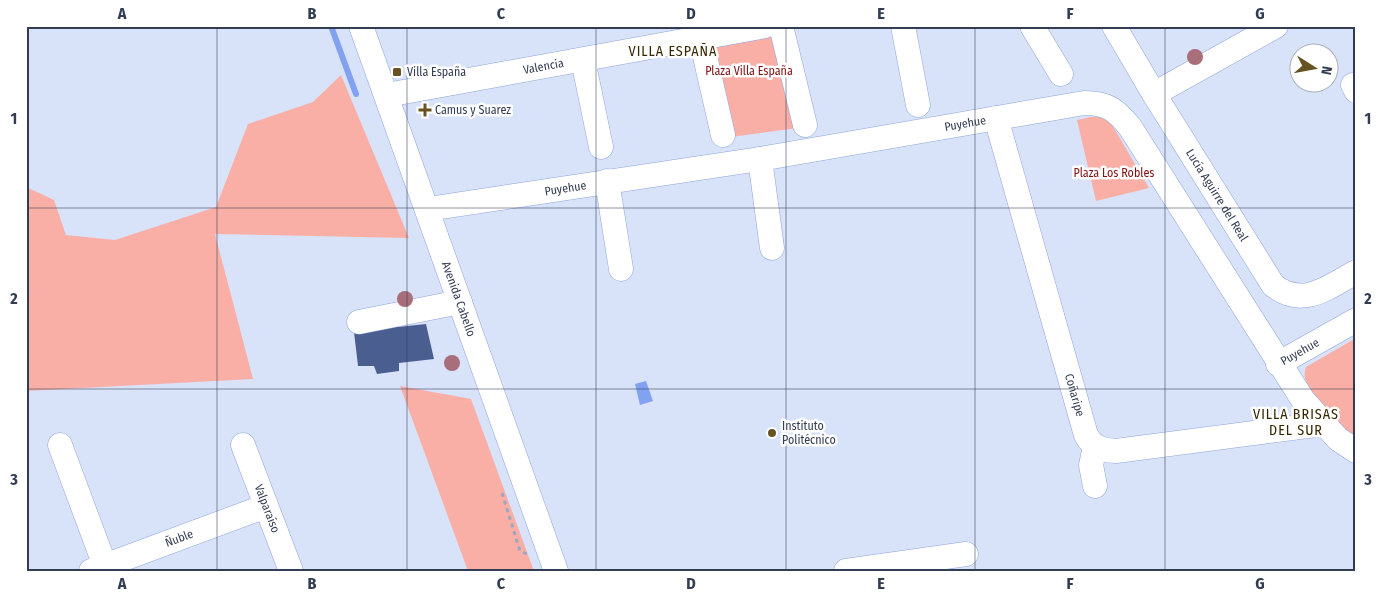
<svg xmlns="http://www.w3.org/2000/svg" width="1382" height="597" viewBox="0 0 1382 597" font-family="'Fira Sans Condensed',sans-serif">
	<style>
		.green { fill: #faafa6 }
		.water { fill: #82a1f0 }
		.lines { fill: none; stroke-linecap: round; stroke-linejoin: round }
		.stream { stroke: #82a1f0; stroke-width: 6 }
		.building { fill: #4a5e90 }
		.minor-casing { stroke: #8ea5dc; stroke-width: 25 }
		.path { stroke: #9da7be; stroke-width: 3; stroke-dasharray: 4 4; stroke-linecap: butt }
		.minor { stroke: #fff; stroke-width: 24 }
		.tree { fill: #a86e79 }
		.grid { fill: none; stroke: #323c53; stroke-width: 1; stroke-opacity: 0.55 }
		.poi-dot { fill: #675322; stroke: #fff; stroke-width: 2 }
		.labels { text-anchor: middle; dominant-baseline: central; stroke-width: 5; stroke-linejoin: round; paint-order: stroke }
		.street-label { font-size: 12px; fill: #323c53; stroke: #fff }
		.park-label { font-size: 12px; fill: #801011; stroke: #fff }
		.poi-label { font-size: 12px; fill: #323c53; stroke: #fff; text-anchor: start }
		.neighbourhood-label { font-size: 14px; letter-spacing: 1px; fill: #362700; stroke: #fff }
		.neatline { fill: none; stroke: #323c53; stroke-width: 2 }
		.grid-label { font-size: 16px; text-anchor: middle; font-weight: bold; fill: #323c53 }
	</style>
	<rect width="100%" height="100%" fill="#d8e2f9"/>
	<!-- green -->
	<g class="green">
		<path d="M773 35 798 128 731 137 710 45Z"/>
		<path d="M341 75 409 238 215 234 253 379 26 391V187L54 200 66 235 115 240 216 207 248 124 313 102Z"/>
		<path d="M1091 117H1100L1111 123 1149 188 1096 201 1077 120Z"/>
		<path d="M1356 338V439C1342 429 1308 394 1305 378 1304 375 1305 370 1306 367Z"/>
		<path d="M400 386 471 399 534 571H468Z"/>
	</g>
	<!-- water -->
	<path class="water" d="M646 381 653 401 640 405 635 384Z"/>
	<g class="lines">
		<!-- stream -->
		<path class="stream" d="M331 26 356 94"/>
	</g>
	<!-- building -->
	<path class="building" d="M426 324 434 359 399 363V371L377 374 374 366H358L354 332 384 325 398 327Z"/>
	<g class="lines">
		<!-- minor casing -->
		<g class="minor-casing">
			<g id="minor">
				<path id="s1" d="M361 26 556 571"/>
				<path d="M781 26 805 125"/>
				<path d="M903 26 918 105"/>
				<path d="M1032 26 1061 74"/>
				<path id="s2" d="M1114 26 1154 94 1273 285C1303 309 1328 287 1356 272"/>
				<path d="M701 39 723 135"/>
				<path d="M583 60 601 147"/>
				<path d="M1353 85 1356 91"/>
				<path d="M1154 94 1276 26"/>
				<path id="s3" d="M387 95 765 26"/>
				<path id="s4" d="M996 118 1086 435C1093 448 1102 450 1116 451L1323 424"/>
				<path d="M760 159 772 248"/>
				<path d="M607 181 621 269"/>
				<path id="s5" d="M428 209 760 159 1084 103C1108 103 1116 110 1130 127L1303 400 1338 439 1356 451"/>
				<path d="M359 322 460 302"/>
				<path id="s6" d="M1278 364 1356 320"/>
				<path d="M60 445 105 566"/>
				<path id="s7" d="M243 445 291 571"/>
				<path d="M1095 486 1091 465 1095 447"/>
				<path id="s8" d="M91 571 266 506"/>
				<path d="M846 571 966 554"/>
			</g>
		</g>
		<!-- path -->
		<path class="path" d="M502 493 520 551 527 554"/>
		<!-- minor -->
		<use href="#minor" class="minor"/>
	</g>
	<!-- trees -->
	<g class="tree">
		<circle cx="1195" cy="57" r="8"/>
		<circle cx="405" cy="299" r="8"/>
		<circle cx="452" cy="363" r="8"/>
	</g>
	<!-- grid -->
	<path class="grid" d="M217 26V571M407 26V571M596 26V571M786 26V571M975 26V571M1165 26V571M26 208H1356M26 389H1356"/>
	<!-- markers -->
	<g class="poi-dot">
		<rect x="392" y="67" width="10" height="10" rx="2.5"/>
		<path d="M422.5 102.5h5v5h5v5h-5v5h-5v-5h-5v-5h5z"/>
		<circle cx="772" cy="433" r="5"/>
	</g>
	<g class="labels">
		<!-- street labels -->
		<g class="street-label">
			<text stroke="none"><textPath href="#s3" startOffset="159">Valencia</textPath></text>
			<text stroke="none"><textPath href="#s5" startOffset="544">Puyehue</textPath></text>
			<text stroke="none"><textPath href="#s5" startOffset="139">Puyehue</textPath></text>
			<text stroke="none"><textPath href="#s2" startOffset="198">Lucía Aguirre del Real</textPath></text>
			<text stroke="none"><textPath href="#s1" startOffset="290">Avenida Cabello</textPath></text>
			<text stroke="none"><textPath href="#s6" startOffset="25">Puyehue</textPath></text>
			<text stroke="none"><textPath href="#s4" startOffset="288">Coñaripe</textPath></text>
			<text stroke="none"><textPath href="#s7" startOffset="68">Valparaíso</textPath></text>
			<text stroke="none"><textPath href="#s8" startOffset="94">Ñuble</textPath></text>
		</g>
		<!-- park labels -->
		<g class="park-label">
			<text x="749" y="71">Plaza Villa España</text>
			<text x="1114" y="173">Plaza Los Robles</text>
		</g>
		<!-- poi labels -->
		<g class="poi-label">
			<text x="407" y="72">Villa España</text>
			<text x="435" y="110">Camus y Suarez</text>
			<text x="782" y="426">Instituto<tspan x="782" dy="14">Politécnico</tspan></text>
		</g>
		<!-- neighbourhood labels -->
		<g class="neighbourhood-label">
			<text x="673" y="51">VILLA ESPAÑA</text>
			<text x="1296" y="414">VILLA BRISAS<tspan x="1296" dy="16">DEL SUR</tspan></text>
		</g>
	</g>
	<!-- border -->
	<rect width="1382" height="597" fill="none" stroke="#ffffff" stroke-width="55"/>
	<!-- north arrow -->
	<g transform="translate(1314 68) rotate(101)"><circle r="24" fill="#ffffff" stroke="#adb1ba"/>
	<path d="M0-4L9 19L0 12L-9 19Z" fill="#675322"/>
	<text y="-8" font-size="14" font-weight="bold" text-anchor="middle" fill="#323c53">N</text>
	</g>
	<rect x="28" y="28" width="1326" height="542" class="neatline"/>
	<g class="grid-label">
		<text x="122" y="19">A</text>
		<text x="312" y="19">B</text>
		<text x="501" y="19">C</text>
		<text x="691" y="19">D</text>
		<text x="881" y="19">E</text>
		<text x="1070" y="19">F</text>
		<text x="1260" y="19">G</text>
		<text x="14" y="124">1</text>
		<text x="1368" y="124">1</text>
		<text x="14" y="304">2</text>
		<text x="1368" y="304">2</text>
		<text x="14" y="485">3</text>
		<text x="1368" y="485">3</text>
		<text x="122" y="589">A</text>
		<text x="312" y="589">B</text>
		<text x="501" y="589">C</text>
		<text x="691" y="589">D</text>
		<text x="881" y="589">E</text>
		<text x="1070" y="589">F</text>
		<text x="1260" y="589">G</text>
	</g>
</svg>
